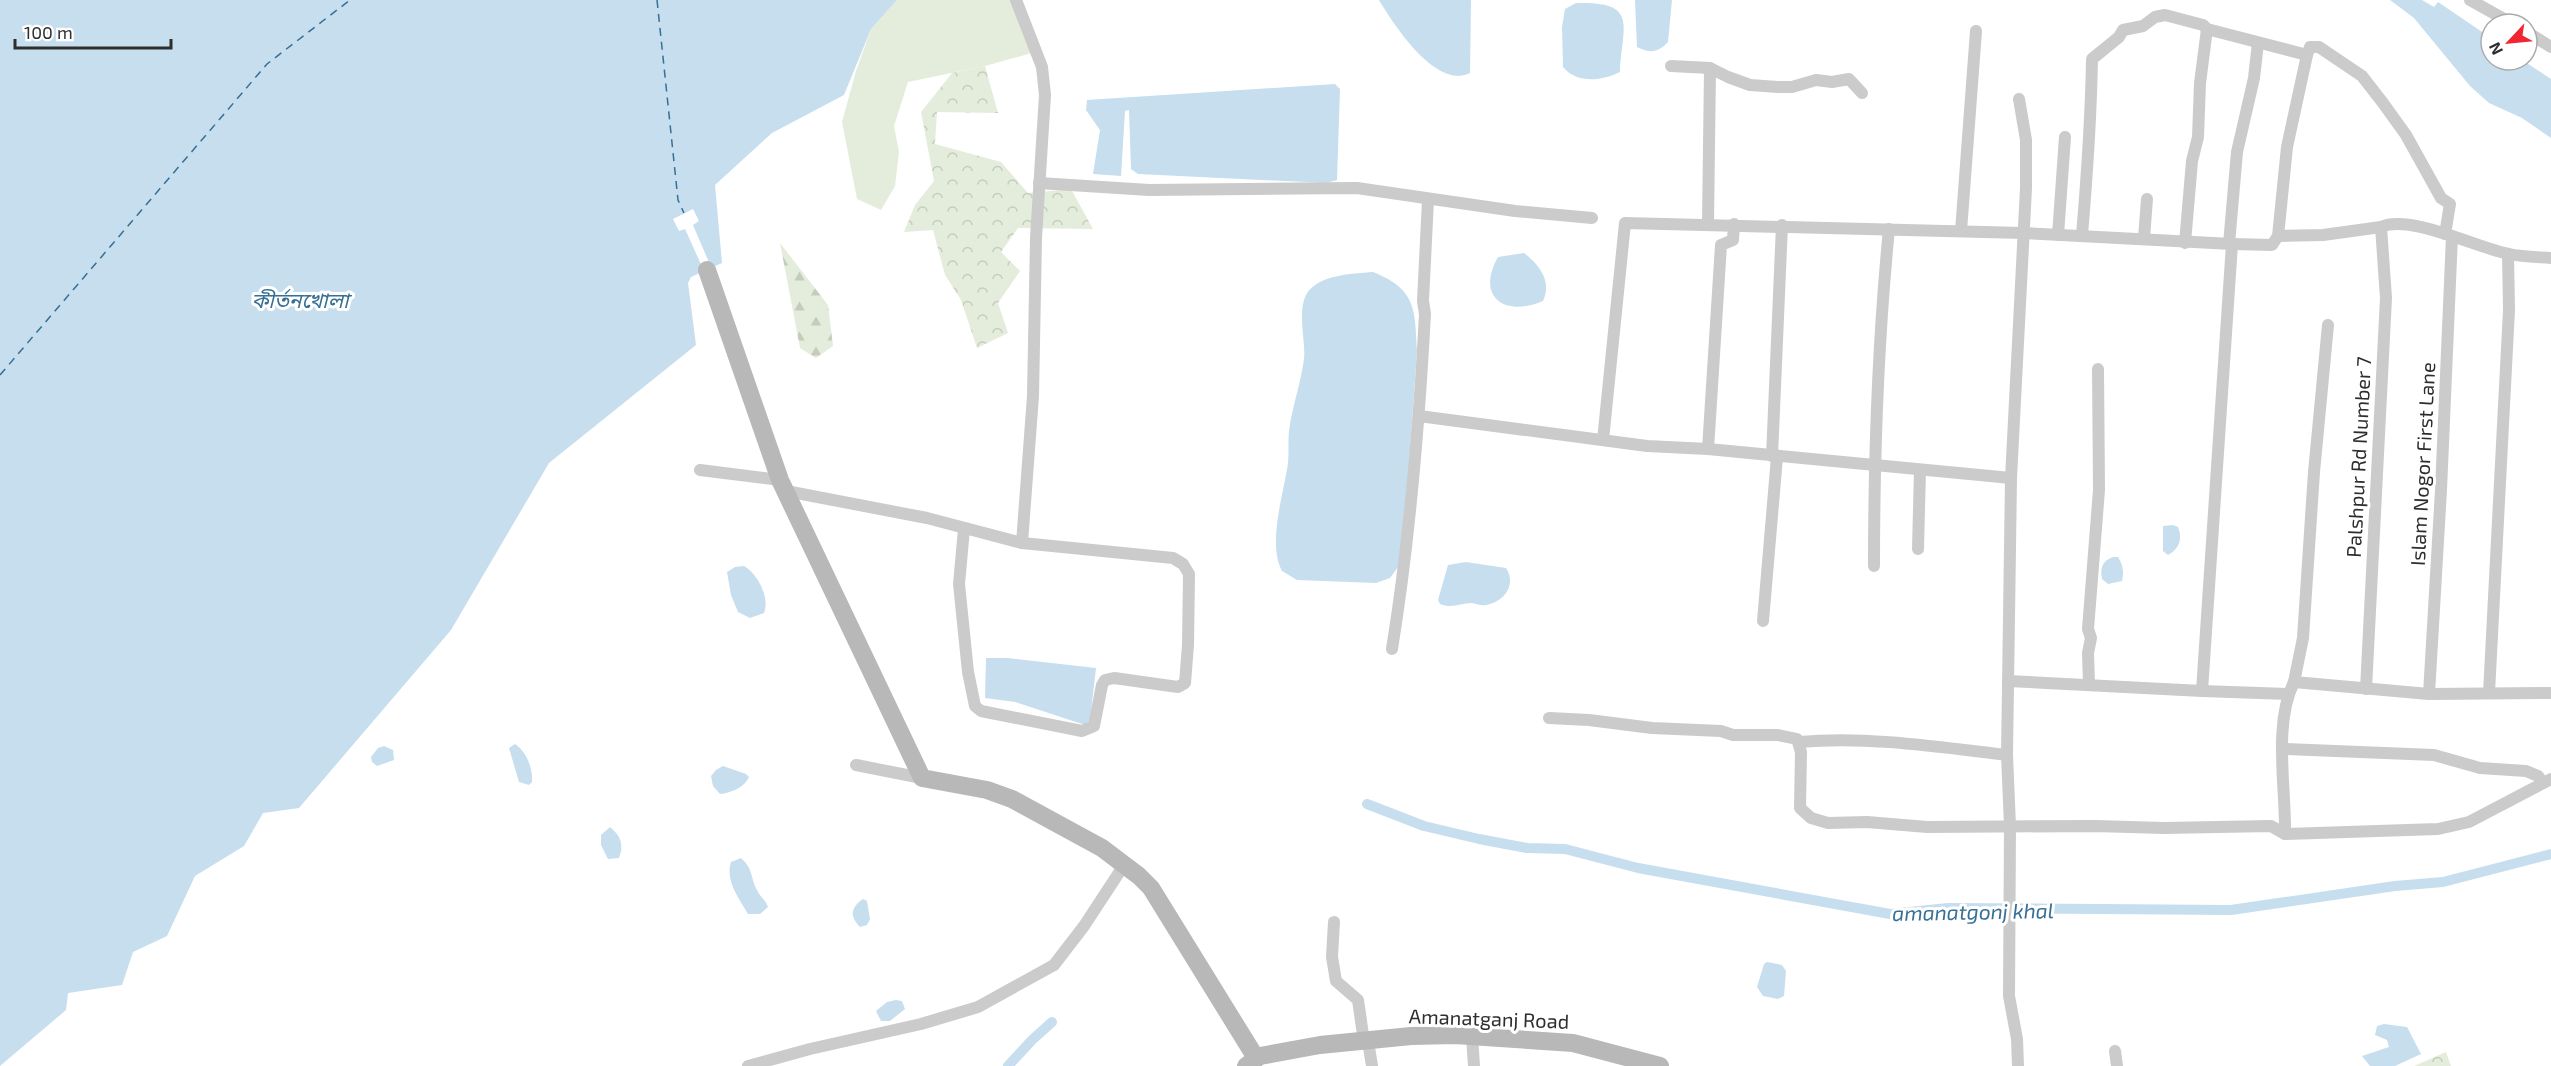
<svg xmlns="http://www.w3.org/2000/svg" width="2551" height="1066" viewBox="0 0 2551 1066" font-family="'Exo 2','Noto Sans Bengali',sans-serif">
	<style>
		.grass { fill: #e4eddb }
		.forest { fill: url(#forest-firs) }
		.park { fill: url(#park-crowns) }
		.water { fill: #c6deee }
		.pier { fill: #fff }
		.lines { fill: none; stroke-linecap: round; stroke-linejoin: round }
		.canal { stroke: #c6deee; stroke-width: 10 }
		.ferry { stroke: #376f95; stroke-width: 1.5; stroke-dasharray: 8 6; stroke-linecap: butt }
		.street { stroke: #cbcbcb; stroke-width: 12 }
		.secondary { stroke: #b8b8b8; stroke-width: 18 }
		.labels { text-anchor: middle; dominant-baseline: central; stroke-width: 6; stroke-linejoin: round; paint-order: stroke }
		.street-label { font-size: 20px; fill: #2e2e2e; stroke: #fff }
		.water-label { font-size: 21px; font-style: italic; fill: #376f95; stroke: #fff }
	</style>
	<defs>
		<pattern id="forest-firs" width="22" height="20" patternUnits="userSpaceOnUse" patternTransform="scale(1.5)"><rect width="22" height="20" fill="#e4eddb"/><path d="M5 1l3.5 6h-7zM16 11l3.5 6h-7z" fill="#c4ccbc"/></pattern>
		<pattern id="park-crowns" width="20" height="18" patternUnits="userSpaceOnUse" patternTransform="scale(1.5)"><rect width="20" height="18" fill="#e4eddb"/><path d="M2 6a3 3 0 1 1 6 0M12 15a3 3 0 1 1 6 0" fill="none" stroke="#c4ccbc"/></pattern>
	</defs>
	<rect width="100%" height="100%" fill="#fff"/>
	<!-- grass -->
	<path class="grass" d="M897 0H1017L1039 51 985 66 908 82 894 126 899 152 895 186 881 210 857 199 842 122 856 71 871 29Z"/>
	<!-- forest -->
	<path class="forest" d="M780 243 828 305 833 346 816 358 800 348Z"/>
	<!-- park -->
	<g class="park">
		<path d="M985 66 998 113 937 112 935 144 1001 162 1028 193 1071 189 1093 229 1018 228 1001 252 1020 271 998 303 1008 333 977 348 961 300 945 275 933 230 904 232 915 205 934 181 921 112 952 73Z"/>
		<path d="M2446 1052 2451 1066H2414Z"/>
	</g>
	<!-- water -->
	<g class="water">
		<path d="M0 0H897L871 29 844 95 772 133 715 185 722 263 691 277 688 283 696 345 549 463 451 630 299 808 263 813 244 846 195 876 167 936 133 952 122 985 68 993 66 1010 0 1066Z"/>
		<path d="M1379 0H1471L1470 73C1436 90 1394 25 1379 0Z"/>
		<path d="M1635 0H1672L1668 42C1659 52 1650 54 1637 47Z"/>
		<path d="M2390 0H2422L2434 7 2438 2 2491 38V60H2522L2551 79V138L2522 118 2489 103 2470 86 2414 18Z"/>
		<path d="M1576 3C1640 1 1622 26 1620 72 1602 81 1577 84 1563 67L1562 27 1565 9Z"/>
		<path d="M1335 84 1340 89 1337 180 1326 183 1138 174 1131 169 1129 110 1125 111 1121 176 1093 174 1100 130 1086 110 1087 100Z"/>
		<path d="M1524 253C1540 265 1552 282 1543 301 1506 317 1475 298 1498 257Z"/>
		<path d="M1373 272C1416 289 1415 309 1417 350L1406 508 1398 567 1390 578 1376 583 1297 580 1282 571C1267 543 1284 493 1288 463 1289 452 1288 441 1289 431 1292 407 1301 383 1304 359 1306 342 1297 312 1306 295 1318 274 1352 274 1373 272Z"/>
		<path d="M2173 525 2178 527C2183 539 2179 549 2168 555L2163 551V526Z"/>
		<path d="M2113 557H2118C2123 565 2124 572 2122 581L2108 584 2102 579C2100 568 2102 561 2113 557Z"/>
		<path d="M1466 562 1506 568C1517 585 1504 602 1486 605 1481 606 1477 604 1472 603 1460 603 1453 609 1440 604L1438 600 1448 565Z"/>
		<path d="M744 566C758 574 770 598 764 613L750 618 738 612 731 595 727 572 735 567Z"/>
		<path d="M986 658H1008L1096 668 1090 720 1085 725 1015 702 985 698Z"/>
		<path d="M515 744C526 751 533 768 532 782L529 785 519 782 509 748Z"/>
		<path d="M384 746 393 750 394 760 377 766 372 762 371 757 378 748Z"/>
		<path d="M723 766 746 774 749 777C745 787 731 793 720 794L713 786 711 776 716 770Z"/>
		<path d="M610 827C621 836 624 845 619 858L608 859 601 845V835Z"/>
		<path d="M741 858C754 870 750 877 757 890 760 897 765 899 768 907L760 914H748C739 898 725 881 731 862Z"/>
		<path d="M863 899 867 901 870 919 867 925 860 927C849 916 851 907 863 899Z"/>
		<path d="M1767 962 1782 965 1786 971 1784 996 1778 999 1763 996 1757 987 1764 964Z"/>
		<path d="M896 1000 902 1001 905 1009 890 1021H881L876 1011 887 1002Z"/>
		<path d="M2384 1024 2407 1027 2421 1054 2395 1066H2370L2362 1056 2389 1047 2387 1040 2375 1035 2377 1026Z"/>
	</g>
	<!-- pier -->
	<path class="pier" d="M693 209 699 221 693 225 711 267 704 271 685 229 679 231 673 219Z"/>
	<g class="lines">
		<!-- canal -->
		<g class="canal">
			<path d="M1367 804 1424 826 1479 839 1527 848 1565 849 1638 868 1890 914 1948 908 2231 910 2395 886 2443 882 2551 854"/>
			<path d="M1008 1066 1032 1040 1052 1022"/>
		</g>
		<!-- ferry -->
		<g class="ferry">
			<path d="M657 0 678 200 684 213"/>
			<path d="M0 375 267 64 350 0"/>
		</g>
		<!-- street -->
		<g class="street">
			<path d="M1016 0 1042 67 1045 95 1036 238 1033 396 1022 543"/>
			<path d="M2470 0 2513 24"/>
			<path d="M2527 32 2551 47"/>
			<path d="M1671 66 1710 68 1728 77 1750 85 1778 87H1792L1816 80 1832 82 1849 79 1862 93"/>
			<path d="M1039 183 1149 190 1357 188 1515 211 1592 218"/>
			<path d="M1708 223 1710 68"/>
			<path d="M1961 231 1976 31"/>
			<path d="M2058 235 2065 137"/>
			<path d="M2082 235C2087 176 2091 118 2092 59L2119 37 2123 30 2143 26 2155 17 2165 15 2203 25 2207 29"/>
			<path d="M2278 236 2287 147 2307 55 2310 47H2319L2362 76 2383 103 2406 135 2441 198 2450 204 2445 234"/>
			<path d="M2144 238 2147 199"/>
			<path d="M2185 243 2192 161 2198 137 2200 83 2207 29 2307 55"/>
			<path d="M2229 244 2237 152 2254 78 2258 43"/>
			<path d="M2232 244 2272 245 2278 236 2323 235 2381 227C2411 214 2477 248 2509 254 2522 257 2537 257 2551 258"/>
			<path d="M1419 416 1647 446 1708 449 2011 478"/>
			<path d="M1603 440 1625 223 2023 233 2232 244 2202 691 2008 681"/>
			<path d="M1708 449 1721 245 1733 240 1734 224"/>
			<path d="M1772 456 1782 225"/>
			<path d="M700 470 780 480"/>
			<path d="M786 491 927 518 1022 543 1173 558 1183 564 1189 574 1188 645 1185 683 1178 687 1114 678 1105 680 1102 685 1094 726 1082 731 981 711 975 706 968 672 959 584 964 529"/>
			<path d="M1918 549 1920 470"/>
			<path d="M1874 566C1874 454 1878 341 1889 229"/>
			<path d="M1763 621 1777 457"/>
			<path d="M1392 649C1410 538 1419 426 1425 314L1423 301 1428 200"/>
			<path d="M2294 682 2303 638 2314 472 2328 325"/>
			<path d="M2089 684 2088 653 2091 638 2088 629 2099 490 2098 369"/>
			<path d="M2366 689 2386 298 2381 227"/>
			<path d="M2202 691 2288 694"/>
			<path d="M2489 693 2509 310 2508 254"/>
			<path d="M2429 694 2441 490 2452 236"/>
			<path d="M1549 718 1589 720 1652 728 1721 731 1733 735H1778L1797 739 1801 752 1800 808 1811 818 1828 823 1867 822 1927 827 2095 826 2164 828 2271 826 2285 834 2438 829 2469 822 2551 779"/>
			<path d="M1799 742C1868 736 1939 747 2007 755"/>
			<path d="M2283 749 2434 755 2480 768 2526 771 2538 776 2543 783"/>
			<path d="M856 765 922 778"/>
			<path d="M2285 834C2286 788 2273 724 2294 682L2429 694 2551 693"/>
			<path d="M1334 922 1332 957 1336 981 1358 1000 1364 1042"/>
			<path d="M1472 1036 1474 1066"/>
			<path d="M1368 1041 1372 1066"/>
			<path d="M2115 1051 2117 1066"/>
			<path d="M748 1066 810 1049 921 1024 978 1007 1054 965 1084 926 1124 865"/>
			<path d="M2018 1066 2017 1039 2009 996 2010 826 2007 755 2011 478 2026 188V140L2019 99"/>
		</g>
		<!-- secondary -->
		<g class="secondary">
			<path d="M707 270 780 480 922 778 987 790 1012 799 1102 848 1139 876 1151 888 1256 1058"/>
			<path d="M1246 1066 1260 1056 1320 1045 1411 1036 1455 1035 1573 1043 1660 1066"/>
		</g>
	</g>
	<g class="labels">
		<!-- street labels -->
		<g class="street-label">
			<text transform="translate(2358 457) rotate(-87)">Palshpur Rd Number 7</text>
			<text transform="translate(2422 464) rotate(-87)">Islam Nogor First Lane</text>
			<text transform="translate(1489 1018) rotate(2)">Amanatganj Road</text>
		</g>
		<!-- water labels -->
		<g class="water-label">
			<text x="300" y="299">কীর্তনখোলা</text>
			<text transform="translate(1973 911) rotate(-1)">amanatgonj khal</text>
		</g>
	</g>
	<!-- north arrow -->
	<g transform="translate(2509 42) rotate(244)"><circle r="28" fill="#ffffff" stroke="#ababab" stroke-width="1.5"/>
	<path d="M0-4.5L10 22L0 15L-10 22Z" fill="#f02632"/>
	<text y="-9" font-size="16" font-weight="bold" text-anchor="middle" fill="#2e2e2e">N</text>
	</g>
	<!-- scale -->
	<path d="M15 39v9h156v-9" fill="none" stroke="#2e2e2e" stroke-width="3"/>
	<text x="24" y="39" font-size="18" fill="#2e2e2e" stroke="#ffffff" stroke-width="4.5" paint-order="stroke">100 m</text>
</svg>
